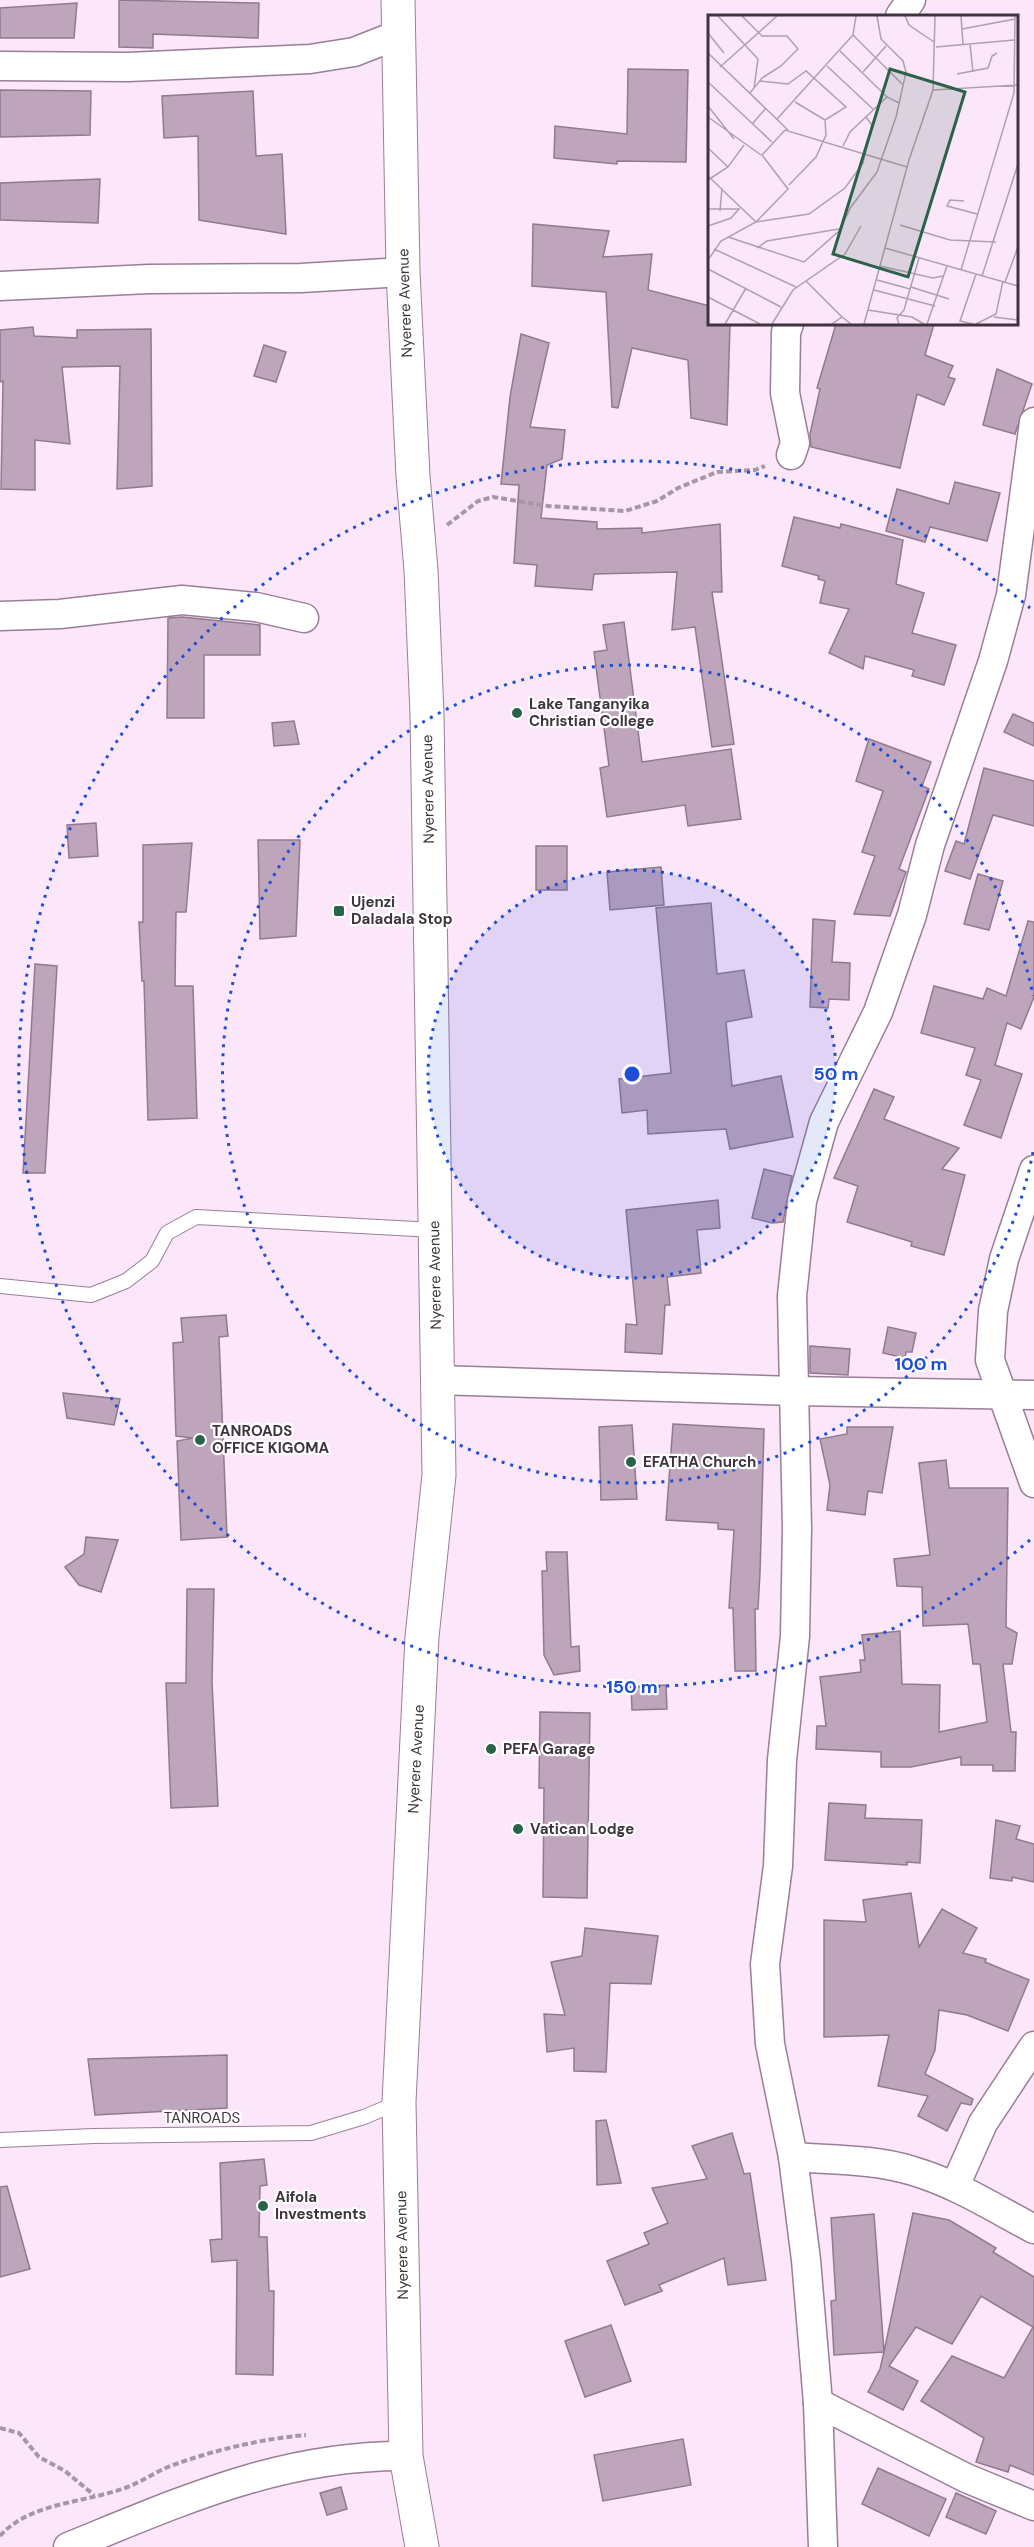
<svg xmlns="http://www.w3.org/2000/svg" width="1034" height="2547" viewBox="0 0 1034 2547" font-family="'DM Sans',sans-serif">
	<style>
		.building { fill: #bfa5bc; stroke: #91798f; stroke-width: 1.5 }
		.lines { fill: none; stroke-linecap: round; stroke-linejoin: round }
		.service-casing { stroke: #987f96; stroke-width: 16 }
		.minor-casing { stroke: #987f96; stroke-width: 31 }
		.primary-casing { stroke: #987f96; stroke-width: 35 }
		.path { stroke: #a796a6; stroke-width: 4; stroke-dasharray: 6 3; stroke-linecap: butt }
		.service { stroke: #fff; stroke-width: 14 }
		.minor { stroke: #fff; stroke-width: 28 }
		.primary { stroke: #fff; stroke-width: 33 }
		.ring { fill: none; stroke: #1d4ed8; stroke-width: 3; stroke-dasharray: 3 6 }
		.poi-dot { fill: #2a624a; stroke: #fff; stroke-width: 2 }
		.labels { text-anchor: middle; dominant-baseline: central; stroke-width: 4.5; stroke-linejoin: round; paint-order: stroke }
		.street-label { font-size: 15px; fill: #3f343e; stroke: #fff }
		.poi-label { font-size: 15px; font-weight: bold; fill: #3f343e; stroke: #fff; text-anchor: start }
		.inset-road { fill: none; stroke: #b09faf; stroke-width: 1.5 }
		.view { fill: #2a624a; fill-opacity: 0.15; stroke: #2a624a; stroke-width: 3 }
		.inset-edge { fill: none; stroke: #3f343e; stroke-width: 3 }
		.centre { fill: #1d4ed8; stroke: #fff; stroke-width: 3 }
		.ring-label { font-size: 18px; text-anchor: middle; font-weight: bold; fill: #1d4ed8; stroke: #fff; stroke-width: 4.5; stroke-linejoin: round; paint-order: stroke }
	</style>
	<rect width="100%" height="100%" fill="#fce6fa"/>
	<!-- building -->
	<g class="building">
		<path d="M119 0 259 3 258 38 153 34V48L119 47Z"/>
		<path d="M77 3 74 38H0V8Z"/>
		<path d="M628 69 688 70 686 162 617 161V164L554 158 555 126 627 134Z"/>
		<path d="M0 90 91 91 90 135 0 137Z"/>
		<path d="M253 91 256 156 282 154 286 234 199 220 198 136 164 138 162 96Z"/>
		<path d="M100 179 98 223 0 220V183Z"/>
		<path d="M533 224 609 231 603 257 652 254 648 290 710 306V324H730L727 425 691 418 688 360 632 348 618 408 612 407 606 292 532 286Z"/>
		<path d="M836 324H934L925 355 953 366 948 377 955 379 944 405 917 394 900 468 811 447 810 434 820 389 817 388Z"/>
		<path d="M33 327 34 336 77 338V330L151 329 152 486 117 489 120 366 62 367 70 444 35 440V490L1 489 3 381 0 382V330Z"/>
		<path d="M521 334 549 343 530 427 565 430 562 459 547 465 541 518 597 522V529L642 528V533L720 524 722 592H712L734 744 712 747 695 627 672 630 677 572 594 574 592 590 535 586 537 565 514 563 519 485 501 484 510 397Z"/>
		<path d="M264 345 286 352 276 382 254 376Z"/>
		<path d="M997 369 1032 384 1015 434 983 425Z"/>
		<path d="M955 482 1000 493 987 541 930 527 925 542 886 531 897 489 949 504Z"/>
		<path d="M794 517 840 528 841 524 903 540 896 584 924 593 912 633 956 645 944 685 912 676 914 670 865 656 863 669 829 653 849 609 820 603 825 581 818 579 819 576 782 566Z"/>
		<path d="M182 617 260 625V655H204V718H167L168 618Z"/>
		<path d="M624 622 642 762 731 749 741 819 688 826 685 805 607 817 600 768 609 766 594 652 607 650 603 625Z"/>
		<path d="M1013 714 1034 723V746L1004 732Z"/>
		<path d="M294 721 299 744 274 746 272 723Z"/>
		<path d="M869 739 931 762 922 786 929 789 899 869 906 872 890 916 854 914 875 856 862 852 883 791 856 781Z"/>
		<path d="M984 768 1034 781V826L993 815 970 879 945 871 956 841 964 844Z"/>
		<path d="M96 823 98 856 69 858 67 825Z"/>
		<path d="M258 840H300L296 936 260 939Z"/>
		<path d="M192 843 186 912H176L175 986H193L197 1118 148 1120 144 981H142L139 922H143V845Z"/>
		<rect x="536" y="846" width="31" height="44"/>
		<path d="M661 867 664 905 610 910 607 872Z"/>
		<path d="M978 874 1003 881 989 930 964 924Z"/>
		<path d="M711 903 717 974 744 970 752 1017 726 1022 732 1086 781 1076 793 1137 730 1149 726 1129 648 1134 647 1110 622 1113 619 1079 671 1073 656 908Z"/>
		<path d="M813 919 835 921 832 962 850 963 849 1000 829 999 828 1008 810 1007Z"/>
		<path d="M1028 921 1034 922V997L1021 1029 1007 1023 995 1065 1022 1074 1001 1138 964 1125 981 1080 966 1075 975 1048 921 1033 934 986 983 999 987 988 1006 996Z"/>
		<path d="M35 964 57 966 45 1173H23Z"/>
		<path d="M874 1089 894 1097 884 1119 959 1148 942 1169 965 1175 944 1255 911 1246 912 1242 847 1222 858 1186 834 1178Z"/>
		<path d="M764 1169 792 1176 783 1222 772 1223 752 1218Z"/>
		<path d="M718 1200 720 1228 697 1230 701 1273 667 1277 670 1305H665L662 1354 625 1352 626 1324 637 1325 626 1210Z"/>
		<path d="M226 1315 228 1336 219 1337 227 1537 181 1540 177 1441 193 1438 176 1436 173 1343 183 1342 181 1318Z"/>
		<path d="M888 1327 916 1333 912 1352H906L905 1358 883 1353Z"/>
		<path d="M810 1346 850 1349 848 1375 810 1373Z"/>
		<path d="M63 1393 120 1399 114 1425 67 1418Z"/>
		<path d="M673 1424 764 1429 760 1573 758 1609H755L756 1671H735L733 1608H729L734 1530 718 1529V1523L666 1520Z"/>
		<path d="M632 1425 637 1499 601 1500 599 1427Z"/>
		<path d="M847 1427H893L882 1493 868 1491 865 1515 827 1510 830 1485 820 1439 847 1434Z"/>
		<path d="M946 1460 949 1488H1008L1006 1627 1017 1633 1012 1664H1003L1011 1732H1016L1015 1771H993V1765H961V1757L911 1767H881V1752L816 1749 817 1726H826L820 1677 861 1672 860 1660H865L862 1635 900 1631 902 1684 940 1685 939 1732 987 1722 980 1664H973L968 1624 923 1626 922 1587 897 1586 894 1559 930 1555 919 1463Z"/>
		<path d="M86 1537 118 1540 101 1592 79 1585 65 1567 84 1554Z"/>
		<path d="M546 1552H567L571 1647 579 1646 580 1671 554 1675 544 1655 542 1571H547Z"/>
		<path d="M187 1589H214L212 1682 218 1806 171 1808 166 1683H186Z"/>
		<path d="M666 1685 667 1709 632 1710 631 1687Z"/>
		<path d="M540 1712 590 1713 587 1898 543 1897 544 1788H539Z"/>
		<path d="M829 1803 866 1805 865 1818 922 1820 920 1863 907 1862V1865L825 1860Z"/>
		<path d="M996 1820 1020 1826 1016 1839 1034 1844V1882L1012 1877V1881L990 1878Z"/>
		<path d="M911 1893 919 1947 942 1909 977 1928 963 1953 986 1959 985 1962 1029 1980 1008 2031 967 2015 939 2010 935 2050 925 2074 973 2099 971 2105 961 2103 947 2131 918 2116 928 2096 878 2086 889 2035 824 2037V1920L866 1922 863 1900Z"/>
		<path d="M585 1928 658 1936 651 1984 610 1983 606 2072 574 2071V2048L547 2052 544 2014 565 2015 551 1962 582 1956Z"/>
		<path d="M227 2055V2108L95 2115 88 2059Z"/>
		<path d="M606 2120 621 2183 597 2185 596 2121Z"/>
		<path d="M732 2133 744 2174 750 2173 766 2280 728 2285 724 2258 659 2285 662 2291 625 2305 607 2261 649 2244 644 2233 668 2223 652 2188 707 2179 692 2146Z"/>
		<path d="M264 2159 267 2185 260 2186 259 2237H267L269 2291H274L273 2375 236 2374 237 2260 212 2262 210 2240 222 2239 220 2163Z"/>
		<path d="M7 2186 30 2269 0 2277V2187Z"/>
		<path d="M913 2213 949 2220 996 2248 993 2252 1034 2277V2475L1010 2465 1008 2472 976 2462 984 2438 921 2401 952 2356 1004 2378 1033 2327 981 2296 952 2344 916 2327 889 2366 918 2381 903 2410 868 2392 880 2369 884 2352 834 2355 831 2301 836 2300 831 2218 874 2214 884 2352Z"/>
		<path d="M611 2325 631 2381 585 2397 565 2341Z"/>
		<path d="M683 2439 691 2485 603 2501 594 2455Z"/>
		<path d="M878 2468 946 2499 929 2536 862 2504Z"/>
		<path d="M341 2487 347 2509 327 2515 320 2493Z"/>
		<path d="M956 2493 996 2511 986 2534 946 2517Z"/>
	</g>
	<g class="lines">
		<!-- service casing -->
		<g class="service-casing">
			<g id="service">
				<path d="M0 1286 91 1295 126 1281 152 1261 167 1233 196 1217 434 1230"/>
				<path d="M0 2140 94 2136 311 2133 364 2117 397 2103"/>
			</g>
		</g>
		<!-- minor casing -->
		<g class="minor-casing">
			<g id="minor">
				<path d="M900 16 911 0"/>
				<path d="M0 66 128 67 310 59 354 52 400 34"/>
				<path d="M0 286 149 279 301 278 403 272"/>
				<path d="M789 324 786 332 785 393 795 443 791 455"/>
				<path d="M0 616 60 614 182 600 256 607 304 618"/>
				<path d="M1034 1170 1004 1259 993 1311 990 1360 1034 1483"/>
				<path d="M436 1380 794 1391 1034 1395"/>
				<path d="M793 2157C832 2160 875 2159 913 2171 957 2184 994 2208 1034 2229"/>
				<path d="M955 2186 983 2123 1034 2046"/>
				<path d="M818 2403 966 2478 1034 2506"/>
				<path d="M68 2547C182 2501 281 2455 406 2456"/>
				<path d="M823 2547 818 2403 806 2260 793 2157 770 2044 765 1964 778 1866 782 1760 795 1636 797 1528 792 1296 802 1201 824 1122 878 1012 912 915 930 845 993 661 1011 595 1034 422"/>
			</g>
		</g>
		<!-- primary casing -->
		<g class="primary-casing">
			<path id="primary" d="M398 0 403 272 413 476 421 570 427 714 439 1475 422 1637 399 2102 406 2456 422 2547"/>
		</g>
		<!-- path -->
		<g class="path">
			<path d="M447 525 478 501 493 497 548 506 625 511 657 501 678 488 717 472 755 470 765 466"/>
			<path d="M0 2428 19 2433 39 2457 65 2471 94 2495"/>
			<path d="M0 2536C29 2503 82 2503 122 2489 141 2483 157 2470 176 2464 218 2449 262 2439 306 2435"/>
		</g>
		<!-- service -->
		<use href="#service" class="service"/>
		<!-- minor -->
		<use href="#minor" class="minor"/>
		<!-- primary -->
		<use href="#primary" class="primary"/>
	</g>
	<!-- distance rings -->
	<circle cx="632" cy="1074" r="204" fill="#1d4ed8" fill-opacity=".12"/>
	<g class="ring">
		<circle cx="632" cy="1074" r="204"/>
		<path d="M1033 1152A409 409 0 1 1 1033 996"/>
		<path d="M1030 1540A613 613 0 1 1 1030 608"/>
	</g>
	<!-- markers -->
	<g class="poi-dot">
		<circle cx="517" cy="713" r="6"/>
		<rect x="333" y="905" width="12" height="12" rx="3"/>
		<circle cx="200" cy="1440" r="6"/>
		<circle cx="631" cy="1462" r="6"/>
		<circle cx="491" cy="1749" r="6"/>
		<circle cx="518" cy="1829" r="6"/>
		<circle cx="263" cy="2206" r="6"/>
	</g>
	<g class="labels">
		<!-- street labels -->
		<g class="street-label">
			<text transform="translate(405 303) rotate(-92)">Nyerere Avenue</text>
			<text transform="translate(428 789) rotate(-91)">Nyerere Avenue</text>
			<text transform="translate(435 1275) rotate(-91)">Nyerere Avenue</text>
			<text transform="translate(416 1759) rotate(-87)">Nyerere Avenue</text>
			<text x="202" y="2118">TANROADS</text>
			<text transform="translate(402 2245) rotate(-91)">Nyerere Avenue</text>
		</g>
		<!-- poi labels -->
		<g class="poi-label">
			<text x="529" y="704">Lake Tanganyika<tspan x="529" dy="17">Christian College</tspan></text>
			<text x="351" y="902">Ujenzi<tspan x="351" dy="17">Daladala Stop</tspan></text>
			<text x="212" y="1431">TANROADS<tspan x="212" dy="17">OFFICE KIGOMA</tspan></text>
			<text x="643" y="1462">EFATHA Church</text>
			<text x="503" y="1749">PEFA Garage</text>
			<text x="530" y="1829">Vatican Lodge</text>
			<text x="275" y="2197">Aifola<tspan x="275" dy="17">Investments</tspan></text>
		</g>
	</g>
	<!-- overview -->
	<g transform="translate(708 15)">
		<rect width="310" height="310" fill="#fce6fa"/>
		<path class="inset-road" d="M10 1 50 44 46 73M34 1 54 21H79L90 34 73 51 54 63 42 78M197 1 201 10 226 27M253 1 255 29M254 14 307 4M0 18 16 38M145 20 194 69M262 29 265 57M228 32 306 25M132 36 179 82 191 88M0 38 80 115M119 51 166 95M12 52 69 1M155 57 178 31M249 59 280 53 284 41 289 38M51 66 80 69 98 56 138 92 117 105 87 87M0 67 64 127M225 75 310 70M0 91 26 124M0 102 53 140M69 104 145 20 148 1M45 108 58 93M135 131 142 117 179 82M0 133 20 152M0 161 48 207 101 199 137 173 155 148 164 110 158 102M0 165 20 152 36 130M81 170 108 142 118 120 117 105M256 186 242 185 239 191 269 199M0 194H32M12 196 14 173M192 210 242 225 288 227M0 211 23 203 31 194M20 222 96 247 131 216 143 192 169 157 188 102 198 57 195 46 173 24 169 1M49 233 59 226 131 214M177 233 310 271M6 234 88 272M0 245 13 226 48 207 80 174 54 140 77 115 199 152M172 251 225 263 235 261M0 254 73 292M253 255 306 78 307 1M274 261 310 149M169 265 202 274M98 266 134 302M297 267 310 232M203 272 241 284M166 275 227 291M0 282 52 309M160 295 204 302 216 309M286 302 310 305M17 309 38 273M64 309 85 275 137 239 153 211M124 309 134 302 143 309M156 309 201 145 225 75 227 1M191 309 189 303 196 295 211 243M219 309 239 251M265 309 252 306 268 259M268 309 288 299 295 266"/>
		<path class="view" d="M182 54 257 77 200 262 125 239Z"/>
		<rect width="310" height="310" class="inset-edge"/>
	</g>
	<circle cx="632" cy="1074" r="9" class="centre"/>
	<g class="ring-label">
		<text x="836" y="1080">50 m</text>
		<text x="921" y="1370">100 m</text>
		<text x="632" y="1693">150 m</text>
	</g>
</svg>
